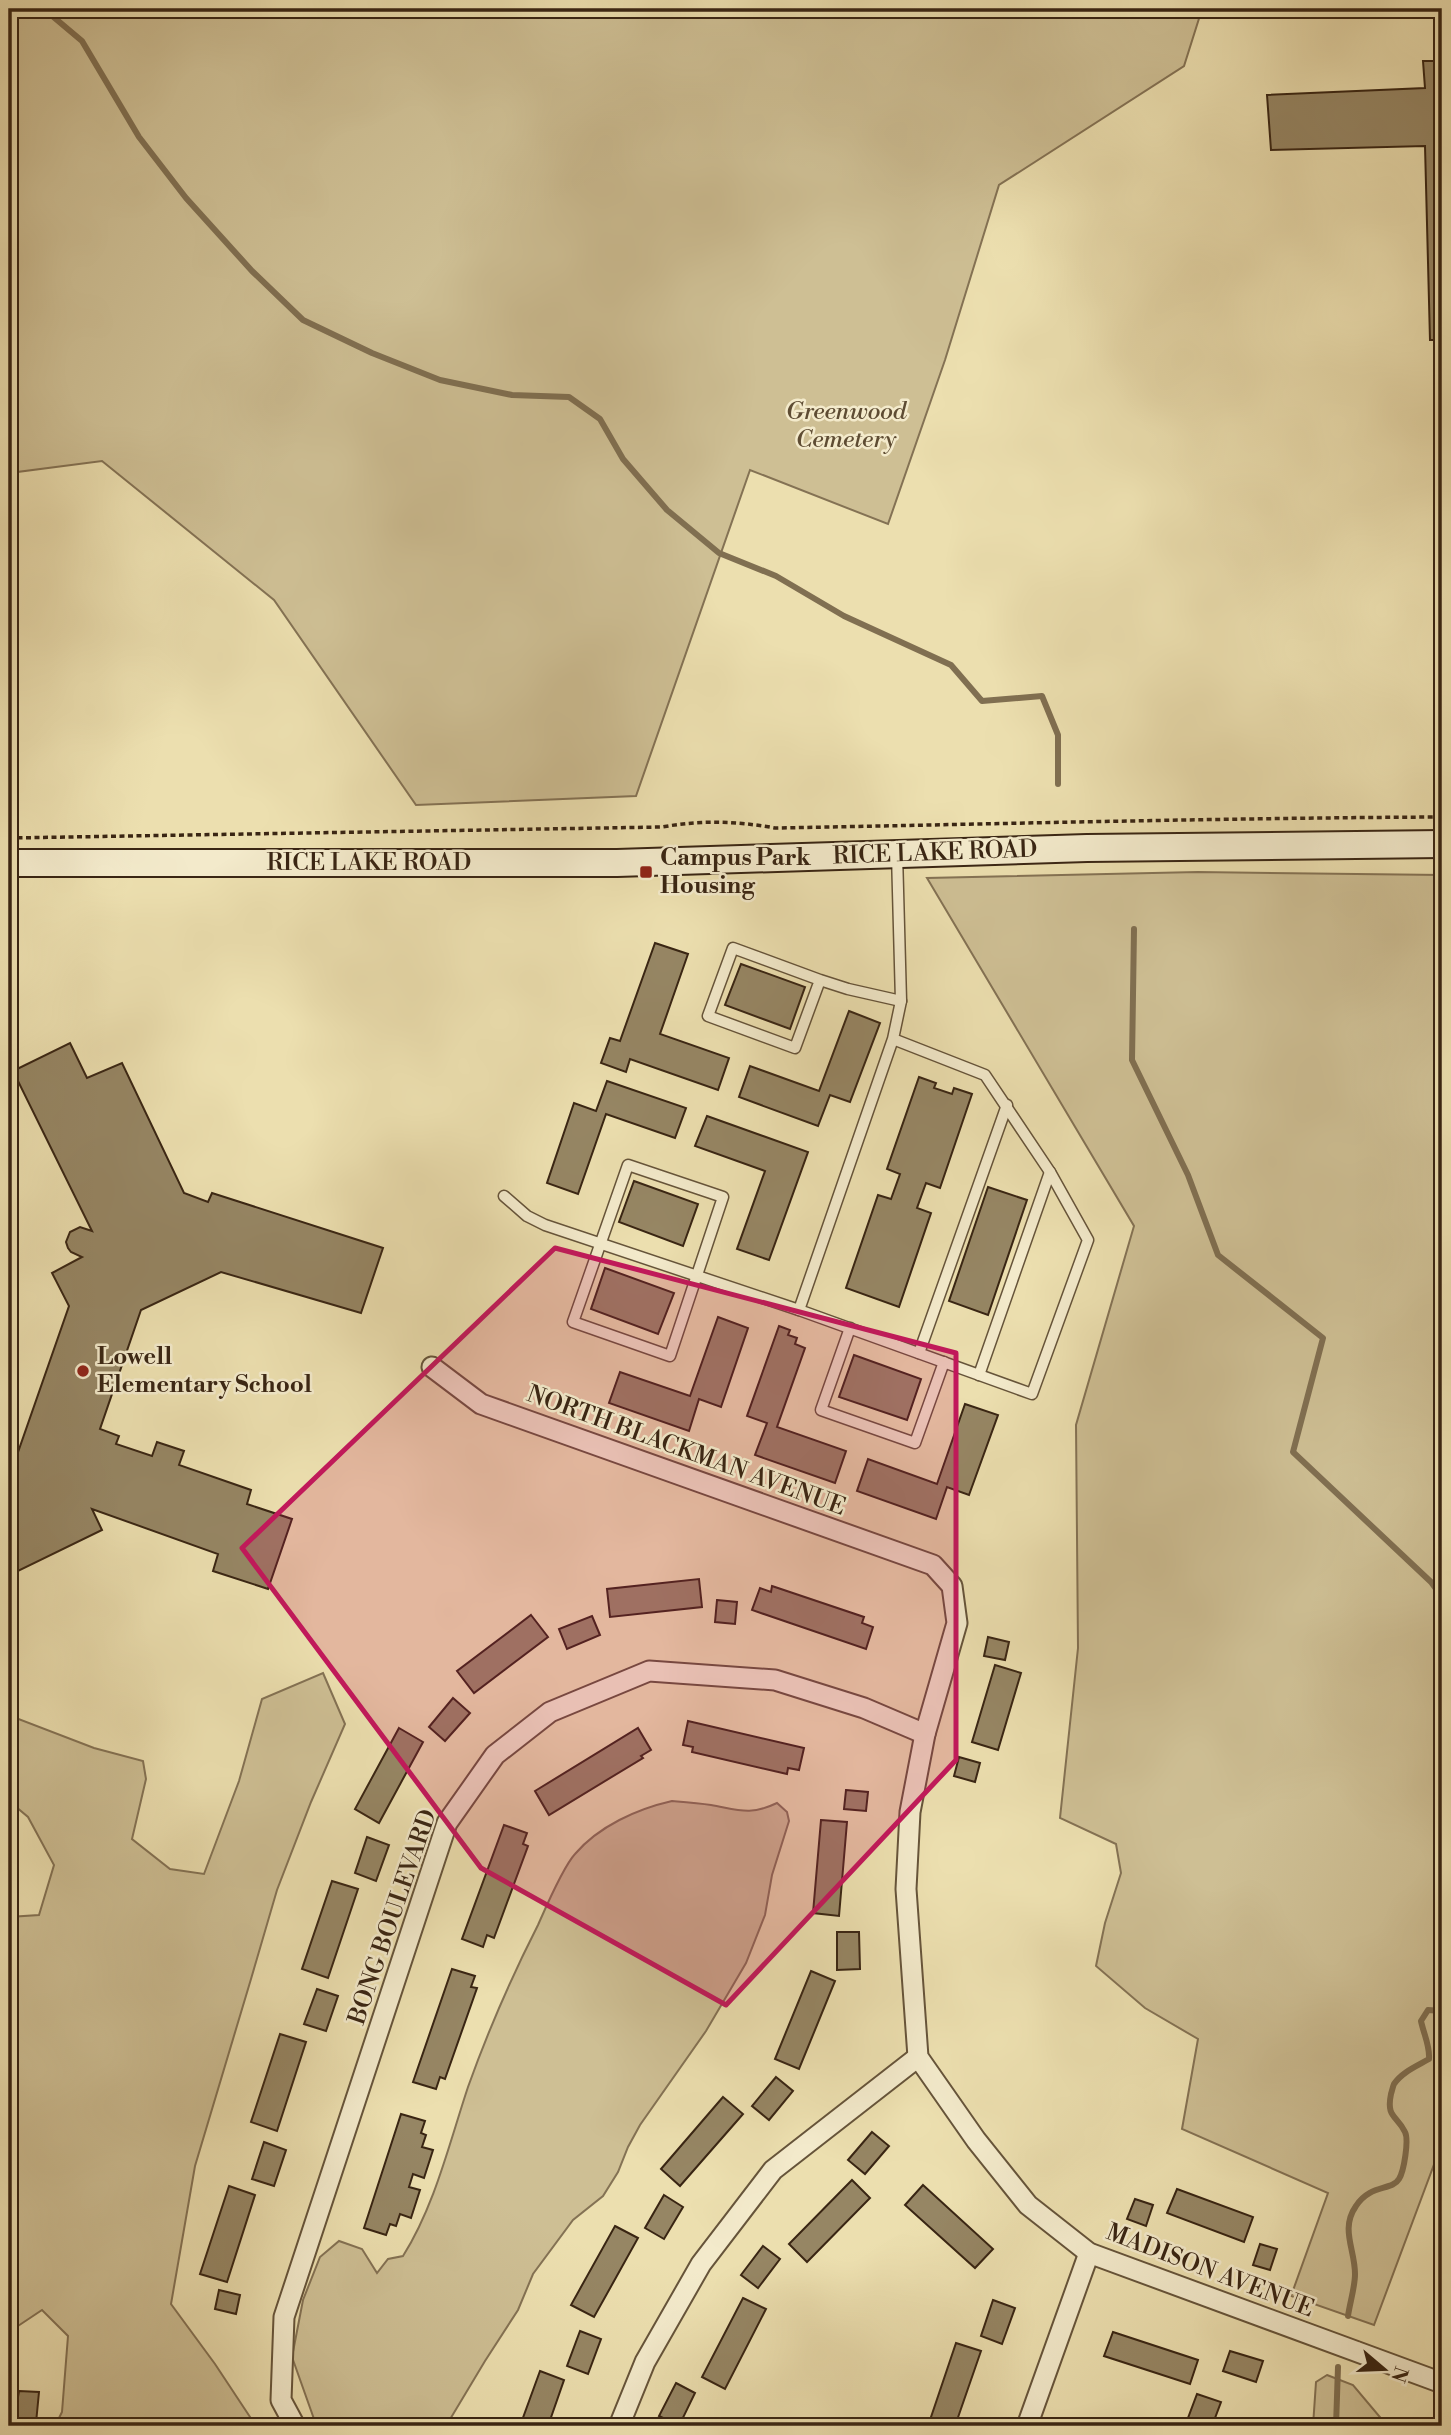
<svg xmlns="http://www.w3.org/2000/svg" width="1451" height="2435" viewBox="0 0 1451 2435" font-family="'Libre Bodoni',serif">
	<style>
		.green { fill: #cebf94; stroke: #847254; stroke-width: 2 }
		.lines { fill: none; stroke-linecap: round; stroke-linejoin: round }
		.stream { stroke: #806f51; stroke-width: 6 }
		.building { fill: #968664; stroke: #392513; stroke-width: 2 }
		.service-casing { stroke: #66543a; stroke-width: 13 }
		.minor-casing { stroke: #66543a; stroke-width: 23 }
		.secondary-casing { stroke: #392513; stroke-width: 30 }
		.path { stroke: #392513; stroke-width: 3.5; stroke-dasharray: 5 3.5; stroke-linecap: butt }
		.service { stroke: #f3eacb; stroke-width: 10 }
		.minor { stroke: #f3eacb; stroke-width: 19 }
		.secondary { stroke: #f3eacb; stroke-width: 26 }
		.marked { fill: #c2185b; fill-opacity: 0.2; stroke: #c2185b; stroke-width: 5; stroke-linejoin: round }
		.poi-dot { fill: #8f2418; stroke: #f3eacb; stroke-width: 2.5 }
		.labels { text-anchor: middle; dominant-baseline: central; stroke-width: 5; stroke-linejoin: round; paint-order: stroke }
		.park-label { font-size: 24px; font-style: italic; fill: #5e4c33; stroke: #f3eacb }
		.street-label { font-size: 24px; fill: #392513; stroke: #f3eacb }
		.poi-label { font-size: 24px; font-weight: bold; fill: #392513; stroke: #f3eacb; text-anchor: start }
	</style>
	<rect width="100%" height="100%" fill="#ecdfaf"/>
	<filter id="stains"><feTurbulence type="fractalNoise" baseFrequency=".00286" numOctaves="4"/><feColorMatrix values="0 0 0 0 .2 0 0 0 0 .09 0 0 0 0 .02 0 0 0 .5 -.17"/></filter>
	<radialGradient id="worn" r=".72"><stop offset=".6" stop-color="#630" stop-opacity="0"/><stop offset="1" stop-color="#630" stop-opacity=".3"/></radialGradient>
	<!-- green -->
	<g class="green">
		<path d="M9 9H1202L1184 66 999 185 945 360 888 524 750 470 636 796 416 805 274 600 102 461 9 473Z"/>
		<path d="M1198 872 1442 875V2143L1374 2325 1291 2296 1328 2193 1182 2129 1198 2039 1145 2008 1096 1966 1105 1923 1121 1873 1116 1844 1060 1818 1078 1648 1076 1425 1134 1226 927 878Z"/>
		<path d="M323 1673 345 1724 311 1802 277 1890 251 1979 195 2166 171 2304 215 2364 256 2426H55L62 2412 68 2336 42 2310 9 2332V1917L39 1915 54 1865 28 1817 9 1801V1719L16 1718 94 1748 143 1761 146 1779 132 1839 170 1869 204 1874 239 1781 262 1699Z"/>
		<path d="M672 1801C685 1802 699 1803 711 1805 739 1810 750 1816 777 1803L787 1812 789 1821 772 1875 765 1915 746 1963 706 2031 640 2125 628 2147 618 2172 603 2196 573 2220 533 2274 518 2310 485 2361 446 2426H322L314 2419 292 2357 303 2300 320 2257 339 2241 362 2249 377 2273 388 2259 403 2256C435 2205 449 2144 468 2087 488 2031 511 1978 538 1925 546 1907 563 1867 575 1854 599 1826 637 1809 672 1801Z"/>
		<path d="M1327 2375 1353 2385 1384 2422 1423 2426H1313L1316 2382Z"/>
	</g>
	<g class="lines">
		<!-- stream -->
		<g class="stream">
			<path d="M44 9 82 41 139 137 186 198 252 271 303 320 372 353 440 380 512 395 569 397 600 419 623 459 667 510 719 553 776 576 844 616 951 665 982 701 1042 696 1058 735V784"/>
			<path d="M1134 929 1132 1060 1188 1175 1218 1255 1323 1338 1293 1452 1431 1582 1442 1597"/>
			<path d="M1348 2316C1350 2302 1355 2287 1355 2274 1355 2249 1340 2229 1356 2206 1370 2184 1392 2191 1399 2179 1404 2171 1409 2140 1405 2132 1397 2115 1386 2118 1391 2094 1392 2091 1393 2086 1394 2084 1402 2072 1417 2066 1429 2059 1430 2046 1424 2035 1421 2021L1428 2010 1442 2011"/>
			<path d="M1336 2426 1338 2367"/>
		</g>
	</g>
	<!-- building -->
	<g class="building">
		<path d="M1437 27H1442V340H1430L1425 146 1271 150 1267 95 1425 88 1423 61H1441Z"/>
		<path d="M655 943 688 954 660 1034 729 1058 718 1090 630 1059 626 1072 601 1063 610 1038 620 1041Z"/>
		<path d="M741 964 805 987 790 1029 725 1005Z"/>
		<path d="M849 1011 880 1023 850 1102 830 1095 818 1126 739 1097 750 1066 819 1091Z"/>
		<path d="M70 1043 87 1078 122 1063 184 1193 208 1202 212 1193 383 1248 361 1313 221 1272 141 1310 100 1429 119 1436 116 1444 152 1456 157 1442 184 1451 179 1465 251 1490 247 1504 292 1519 268 1589 213 1571 218 1554 92 1509 102 1530 18 1571 9 1553V1478L69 1306 52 1273 82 1257 71 1252 68 1248 66 1242 70 1232 80 1227 92 1231 13 1071Z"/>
		<path d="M919 1077 936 1083 934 1088 952 1094 954 1088 972 1094 940 1188 926 1183 917 1208 931 1213 899 1307 846 1288 878 1195 891 1199 900 1174 887 1169Z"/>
		<path d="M607 1081 686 1108 675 1138 606 1114 578 1194 547 1183 574 1103 596 1111Z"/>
		<path d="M707 1116 808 1152 769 1260 737 1249 765 1171 695 1146Z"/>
		<path d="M634 1181 698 1204 683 1246 619 1222Z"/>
		<path d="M988 1187 1027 1200 988 1315 949 1301Z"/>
		<path d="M605 1268 674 1293 658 1334 591 1309Z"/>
		<path d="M718 1317 748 1328 721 1407 699 1399 689 1431 609 1403 620 1372 690 1396Z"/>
		<path d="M779 1326 790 1330 788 1335 797 1338 795 1344 805 1348 777 1427 846 1451 835 1483 755 1455 767 1423 747 1416Z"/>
		<path d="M854 1355 921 1379 907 1420 839 1397Z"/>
		<path d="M965 1404 998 1415 969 1495 947 1487 936 1519 857 1491 868 1459 937 1484Z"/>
		<path d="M699 1579 702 1607 610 1617 607 1589Z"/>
		<path d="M772 1586 864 1617 862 1623 873 1627 866 1649 752 1610 760 1588 771 1592Z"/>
		<path d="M717 1600 737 1602 735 1624 715 1622Z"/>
		<path d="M531 1615 548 1637 474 1693 457 1671Z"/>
		<path d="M592 1616 600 1635 567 1649 559 1629Z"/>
		<path d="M988 1637 1009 1642 1005 1660 984 1656Z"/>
		<path d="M995 1665 1021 1673 998 1750 972 1742Z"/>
		<path d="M453 1698 470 1713 445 1741 429 1727Z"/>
		<path d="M688 1721 804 1748 799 1770 788 1768 787 1774 692 1752 693 1747 683 1745Z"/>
		<path d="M399 1728 423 1742 379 1823 355 1809Z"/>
		<path d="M638 1728 651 1750 641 1756 643 1758 549 1815 535 1791Z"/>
		<path d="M959 1757 980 1763 975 1782 954 1776Z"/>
		<path d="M846 1790 868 1792 866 1811 844 1809Z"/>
		<path d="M821 1820 847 1822 839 1916 813 1913Z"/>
		<path d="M504 1825 527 1833 523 1844 528 1846 494 1938 487 1935 483 1947 462 1939Z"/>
		<path d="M367 1837 389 1845 376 1881 355 1873Z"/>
		<path d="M332 1881 358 1889 328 1978 302 1969Z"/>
		<path d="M837 1932H859L860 1969 837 1970Z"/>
		<path d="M452 1969 475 1976 471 1987 477 1988 445 2079 440 2077 436 2089 413 2082Z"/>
		<path d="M811 1971 835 1981 799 2069 775 2059Z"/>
		<path d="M317 1989 338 1996 326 2031 304 2024Z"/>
		<path d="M280 2034 306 2042 277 2131 251 2122Z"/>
		<path d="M776 2077 793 2091 769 2120 752 2106Z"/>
		<path d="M723 2097 743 2114 680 2186 661 2169Z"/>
		<path d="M401 2114 425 2121 421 2133 426 2135 422 2147 433 2150 424 2178 413 2174 409 2187 420 2190 411 2218 400 2214 396 2226 390 2224 386 2235 364 2228Z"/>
		<path d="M872 2132 889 2146 865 2174 848 2160Z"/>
		<path d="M264 2142 286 2150 274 2186 252 2179Z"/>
		<path d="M852 2180 870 2198 807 2262 789 2244Z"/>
		<path d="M923 2185 993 2249 975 2268 905 2205Z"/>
		<path d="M229 2186 255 2195 227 2282 200 2274Z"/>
		<path d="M1177 2189 1253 2217 1244 2242 1167 2213Z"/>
		<path d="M664 2195 683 2207 664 2239 645 2228Z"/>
		<path d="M1135 2199 1153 2205 1146 2226 1127 2219Z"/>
		<path d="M615 2226 638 2238 594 2317 571 2305Z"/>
		<path d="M1260 2244 1277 2249 1270 2270 1253 2265Z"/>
		<path d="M763 2246 780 2259 758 2288 741 2275Z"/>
		<path d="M219 2290 240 2295 236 2314 215 2309Z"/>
		<path d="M743 2298 766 2309 725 2389 702 2377Z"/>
		<path d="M993 2300 1015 2308 1002 2344 981 2336Z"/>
		<path d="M580 2331 601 2339 588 2374 567 2366Z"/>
		<path d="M1113 2332 1198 2360 1190 2384 1104 2356Z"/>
		<path d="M956 2343 981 2351 955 2426H928Z"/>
		<path d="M1230 2351 1263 2361 1256 2382 1223 2371Z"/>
		<path d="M540 2371 564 2380 548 2426H520Z"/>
		<path d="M676 2383 695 2393 679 2426 659 2416Z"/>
		<path d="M19 2391 39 2392 36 2423 23 2422V2426H9V2396L18 2397Z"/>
		<path d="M1197 2394 1221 2402 1212 2426H1185Z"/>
	</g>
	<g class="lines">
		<!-- service casing -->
		<g class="service-casing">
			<g id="service">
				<path d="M820 980 733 948 708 1016 795 1048 820 980 848 989 901 1001"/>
				<path d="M893 1039 985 1075 1050 1172 1088 1240 1032 1394 799 1310 893 1039 901 1001 897 854"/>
				<path d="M628 1165 723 1197 670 1356 573 1322Z"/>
				<path d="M504 1196 527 1216 545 1225 799 1310"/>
				<path d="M850 1328 821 1410 915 1443 944 1362"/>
				<path d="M919 1353 1007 1105"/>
				<path d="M979 1375 1050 1172"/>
			</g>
		</g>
		<!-- minor casing -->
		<g class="minor-casing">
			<g id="minor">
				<path d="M432 1367 481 1404 933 1565 952 1586 957 1623 925 1734 910 1812 906 1889 918 2057 976 2140 1028 2205 1089 2253 1442 2383"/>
				<path d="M295 2426 281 2400 284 2317 447 1823 495 1755 550 1712 649 1671 775 1680 864 1708 925 1734"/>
				<path d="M619 2426 645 2362 701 2264 773 2170 918 2057"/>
				<path d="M1027 2426 1089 2253"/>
			</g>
		</g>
		<!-- secondary casing -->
		<g class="secondary-casing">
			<path id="secondary" d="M9 863H617L1087 848 1442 844"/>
		</g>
		<!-- path -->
		<path class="path" d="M9 838 662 827C701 820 736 821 775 828 998 824 1220 818 1442 817"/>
		<!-- service -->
		<use href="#service" class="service"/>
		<!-- minor -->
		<use href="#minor" class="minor"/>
		<!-- secondary -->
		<use href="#secondary" class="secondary"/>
	</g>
	<!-- marked area -->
	<path class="marked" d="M555 1248 956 1353V1760L726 2005 481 1868 242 1548Z"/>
	<!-- markers -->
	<g class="poi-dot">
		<rect x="639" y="865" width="14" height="14" rx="3.5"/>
		<circle cx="83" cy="1371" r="7"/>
	</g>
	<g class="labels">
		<!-- park labels -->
		<g class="park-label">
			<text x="846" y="412">Greenwood<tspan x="846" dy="28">Cemetery</tspan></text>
		</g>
		<!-- street labels -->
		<g class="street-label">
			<text transform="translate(935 853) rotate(-2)">RICE LAKE ROAD</text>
			<text x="369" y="863">RICE LAKE ROAD</text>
			<text transform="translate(686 1451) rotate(20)">NORTH BLACKMAN AVENUE</text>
			<text transform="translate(393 1917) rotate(-71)">BONG BOULEVARD</text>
			<text transform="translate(1210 2271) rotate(21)">MADISON AVENUE</text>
		</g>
		<!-- poi labels -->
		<g class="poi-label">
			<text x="660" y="858">Campus Park<tspan x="660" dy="28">Housing</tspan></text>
			<text x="97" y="1357">Lowell<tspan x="97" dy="28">Elementary School</tspan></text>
		</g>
	</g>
	<!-- margin -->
	<rect width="1451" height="2435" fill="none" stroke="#ecdfaf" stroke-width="35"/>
	<rect x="10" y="10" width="1430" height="2414" fill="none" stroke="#392513" stroke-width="3.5"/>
	<rect x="18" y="18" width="1416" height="2400" fill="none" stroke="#392513" stroke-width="2"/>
	<!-- north arrow -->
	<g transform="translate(1384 2369) rotate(109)" stroke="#f3eacb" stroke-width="5" paint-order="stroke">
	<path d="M0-5L12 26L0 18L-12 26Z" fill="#392513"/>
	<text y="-10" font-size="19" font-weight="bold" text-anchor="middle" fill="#392513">N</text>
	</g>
	<rect width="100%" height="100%" filter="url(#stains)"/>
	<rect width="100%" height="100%" fill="url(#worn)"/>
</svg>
